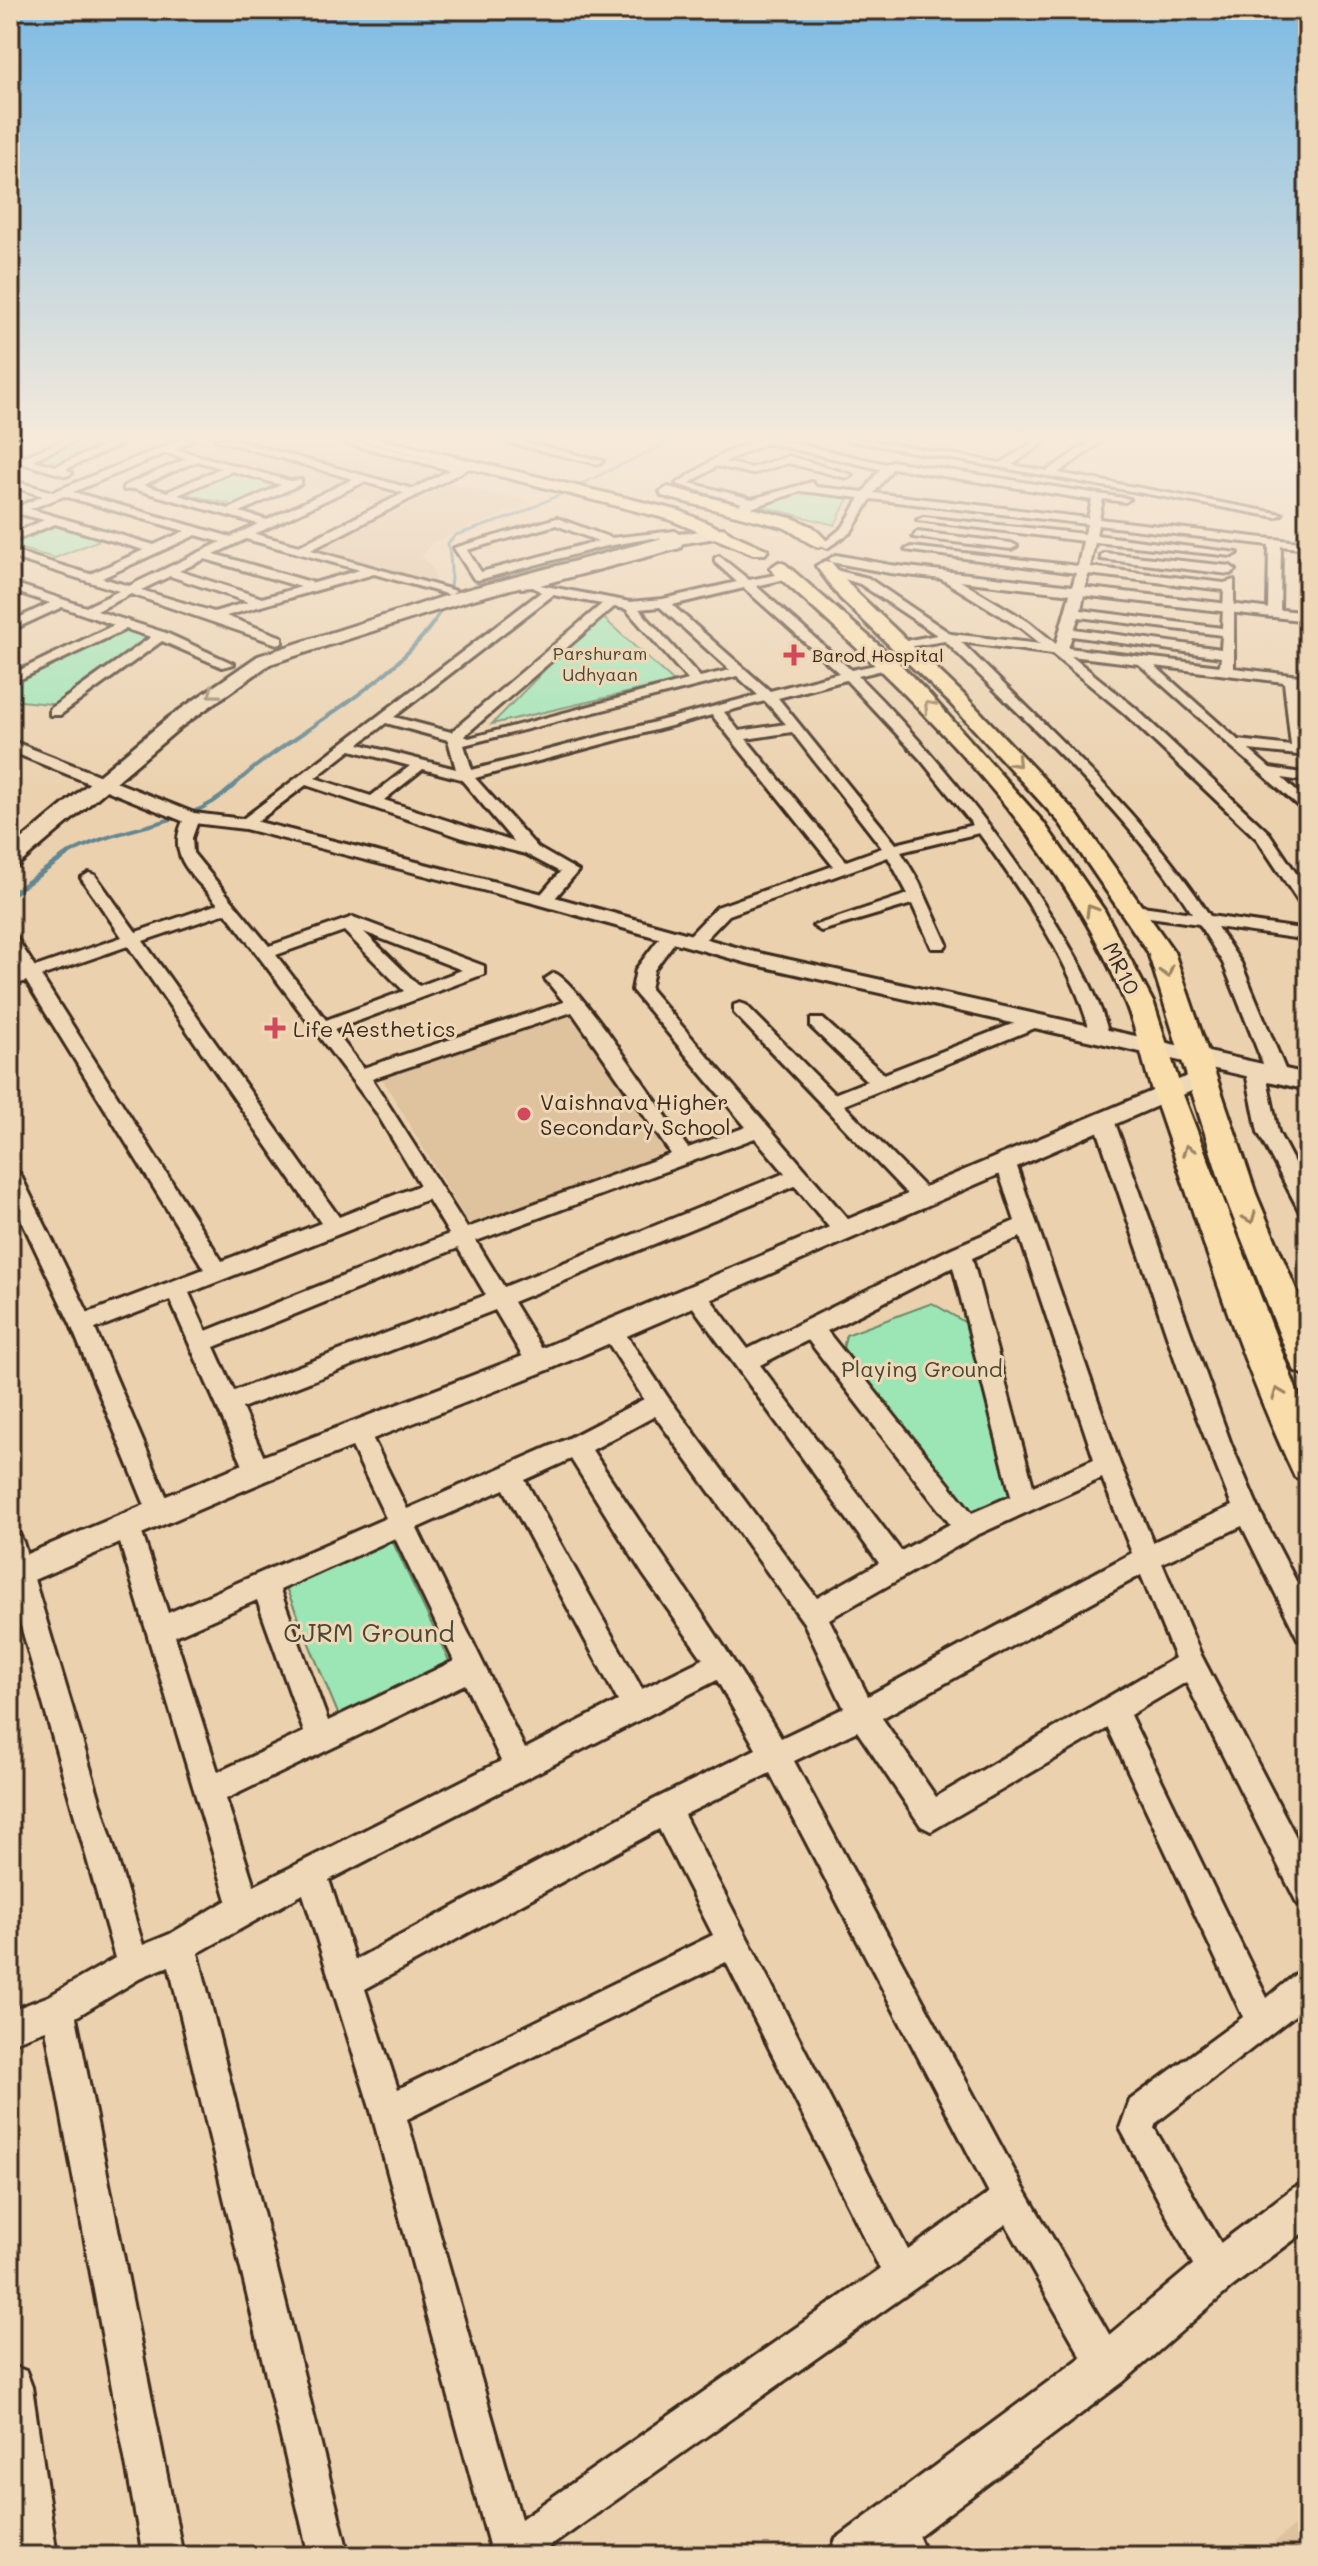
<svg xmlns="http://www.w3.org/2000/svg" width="1318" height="2566" viewBox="0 0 1318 2566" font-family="Mali,sans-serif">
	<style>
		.built { fill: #dfc29e }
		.green { fill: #9ce5b4; stroke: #6c8869; stroke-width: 2 }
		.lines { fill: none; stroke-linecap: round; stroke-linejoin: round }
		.stream-far2 { stroke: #638791; stroke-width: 3 }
		.stream-far1 { stroke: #638791; stroke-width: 4 }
		.stream { stroke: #638791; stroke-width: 5 }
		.minor-casing { stroke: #3b2a1e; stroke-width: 6 }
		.tertiary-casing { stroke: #3b2a1e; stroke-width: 6 }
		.secondary-casing { stroke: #3b2a1e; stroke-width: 6 }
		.primary-casing { stroke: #3b2a1e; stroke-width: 6 }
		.minor { fill: #efd8b7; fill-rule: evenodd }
		.tertiary { fill: #efd8b7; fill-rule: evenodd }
		.secondary { fill: #efd8b7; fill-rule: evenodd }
		.primary { fill: #f9deab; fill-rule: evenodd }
		.oneway { stroke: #95816a }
		.oneway2 { stroke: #9a8464 }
		.poi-dot { fill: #d1495b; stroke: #efd8b7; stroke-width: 3 }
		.labels { text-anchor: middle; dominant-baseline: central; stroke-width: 6; stroke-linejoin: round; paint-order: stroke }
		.far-park-label { font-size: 18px; fill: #4a4634; stroke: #efd8b7 }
		.far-poi-label { font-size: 18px; fill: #3b2a1e; stroke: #efd8b7; text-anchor: start }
		.street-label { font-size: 22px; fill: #3b2a1e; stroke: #efd8b7 }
		.poi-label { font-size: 22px; fill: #3b2a1e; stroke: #efd8b7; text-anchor: start }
		.park-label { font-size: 22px; fill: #4a4634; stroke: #efd8b7 }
		.near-park-label { font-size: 26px; fill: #4a4634; stroke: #efd8b7 }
	</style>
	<rect width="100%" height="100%" fill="#ebd1ae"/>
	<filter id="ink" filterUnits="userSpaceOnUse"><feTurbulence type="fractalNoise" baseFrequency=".0125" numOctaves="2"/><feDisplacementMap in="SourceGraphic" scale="16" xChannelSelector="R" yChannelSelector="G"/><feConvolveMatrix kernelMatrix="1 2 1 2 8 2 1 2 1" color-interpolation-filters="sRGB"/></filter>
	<g filter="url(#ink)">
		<!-- built -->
		<g class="built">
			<path d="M134 439H315L449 471 383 506Z"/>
			<path d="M450 483 531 503 431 543 422 557 433 569 435 581 318 550 382 512 390 515Z"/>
			<path d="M569 1015 673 1150 470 1227 382 1078Z"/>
			<path d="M1308 2514V2556H1258Z"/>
		</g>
		<!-- green -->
		<g class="green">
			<path d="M80 439 120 442 55 469 26 460Z"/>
			<path d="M234 470 284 483 237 506 182 493Z"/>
			<path d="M808 490 849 496 835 525 756 505Z"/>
			<path d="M57 525 102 539 55 558 10 546Z"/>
			<path d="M599 614 674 682 492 724Z"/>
			<path d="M132 629 152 635 61 705 10 700V684Z"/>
			<path d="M932 1303 971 1326 1014 1499 970 1518 841 1358 846 1335Z"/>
			<path d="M389 1534 451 1665 341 1721 284 1583Z"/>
		</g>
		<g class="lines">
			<!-- stream-far2 -->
			<path class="stream-far2" d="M432 624C453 595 454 577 448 543L456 535 517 515 675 439"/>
			<!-- stream-far1 -->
			<path class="stream-far1" d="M65 856C109 830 157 828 202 808 224 798 237 781 255 767 316 720 387 686 434 622"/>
			<!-- stream -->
			<path class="stream" d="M10 895 68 854"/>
			<!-- minor casing -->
			<g class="minor-casing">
				<g id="minor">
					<path d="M10 439H21L10 444Z"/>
					<path d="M67 439H80L32 460 56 466 120 439H133L66 469 72 473 67 476 14 461Z"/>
					<path d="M182 439H195L175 449 290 481 301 480V484L240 512 267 520 353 479 215 439H231L413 489 450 470 331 439H348L458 465 473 462V466L464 471 311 550 456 591 450 595 374 574 226 616 282 637V643L277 644 131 594 97 611 166 633 234 664 222 667 162 641 60 715H50V709L151 637 126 629 10 684V675L114 625 62 607 10 631V622L50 603 10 590V582L86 607 119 591 10 557V550L90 574 144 550 55 524 10 542V535L44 520 20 514 10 517V510L43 496 10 486V480L53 492ZM166 453 186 459 124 486V490L134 489 258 524 231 537 73 492ZM197 461 221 468 167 492 143 485ZM232 471 281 485 229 509 178 495ZM364 482 404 493 299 546 255 534ZM64 496 185 531 154 545 30 509ZM196 535 221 542 129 586 102 578ZM246 539 360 570 314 583 214 554ZM205 559 301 587 262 598 179 571ZM170 576 248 602 214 612 141 590Z"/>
					<path d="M493 439H511L603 461 598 464Z"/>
					<path d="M760 439H774L886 464 891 461 1130 499 1125 502 1103 499 1099 519 1308 543V549L1281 546 1280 613 1274 617 1268 613 1269 545 1098 525 1096 535 1238 553 1232 556 1095 542 1090 567 1224 583 1234 580V668L1308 677V685L1297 684 1308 756 1249 750 1270 768 1308 774V782L1282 778 1308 802V815L1139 664 1071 656 1134 707 1269 833 1308 891V908L1302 907 1257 839 1124 713 1052 654 961 642C1048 729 1142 812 1210 916L1308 930V940L1217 927 1241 963 1287 1074 1284 1079H1270L1267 1074 1223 963 1199 924 1135 915 1127 910 1135 905 1192 913C1126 810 1031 727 945 641L894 649V643L937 635 860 584 825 573 831 569 868 578 951 634 1041 644 1021 628 935 575 945 572 1029 622 1056 644 1076 573 905 550 911 547 1078 566 1083 541 917 520 923 517 1085 534 1087 524 871 499 851 532 827 548 821 545 843 527 860 498 801 491 739 512 733 509 742 503 676 484 724 453ZM767 443 880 469 864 492 816 487 812 482 752 499 690 483 717 466 752 474 788 463 847 478 852 475 789 456 751 468 724 462ZM893 468 1092 500 1088 518 874 493ZM1088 574 1224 590 1222 628 1081 610ZM1079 617 1222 635 1221 649 1074 629ZM1072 636 1221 657 1220 666 1068 648ZM1155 666 1284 682 1291 746 1238 740Z"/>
					<path d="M841 439H862L1001 463 1038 439H1049L1012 465 1047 471 1094 439H1105L1058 473 1282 514 1276 517Z"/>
					<path d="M557 518 611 538 675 531 684 539 680 548 540 585 630 602 663 599 737 582 715 562V558L719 556 749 580 790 572V578L756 586 851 670 894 661V667L858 676C932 750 995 827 1050 914 1074 953 1097 990 1109 1035L1107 1039H1093L1091 1035C1072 961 1023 894 979 833L901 852 919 882 947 944 944 948H932L912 904 821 931 813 926 908 894 888 857 729 915 699 946H687V938L717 907 833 866 712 715 475 778 538 848 578 871 550 904 544 905 536 900 560 872 526 854 466 839 306 785 250 827H240V821L541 592 533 587 521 588V582L671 544 672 539 652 538 602 547 478 580 474 579 454 548ZM556 525 598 541 481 572 467 550ZM744 588 839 673 770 691 672 605ZM553 595 602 604 451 732 394 717ZM614 607 626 609 688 680 469 738 464 736ZM660 607 730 670 700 677 639 609ZM737 676 758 695 472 770 464 745ZM846 680 921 760 973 825 896 844 778 698ZM765 701 786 724 739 731 724 712ZM386 723 448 740 456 769 359 744ZM792 732 882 848 846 861 746 739ZM351 750 410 766 371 796 315 778ZM423 769 461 779 514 842 384 800Z"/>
					<path d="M917 532 1011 543 1017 546 1011 549 913 537Z"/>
					<path d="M1105 553 1230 566 1236 570 1230 574 1101 559V555Z"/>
					<path d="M186 815 199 818 192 838 193 853 269 946 353 917 484 966V974L334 1030 363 1068 564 1002 545 979 554 973C577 979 668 1120 688 1148L746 1127 632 990 636 969 664 932H676L679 936 654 970 650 989 853 1225 856 1231 853 1237H837L795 1186 513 1302 550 1362 546 1369 538 1371 530 1369 495 1310 242 1408 270 1471 267 1479 258 1482 249 1479 170 1300 95 1329 173 1512 169 1520 160 1523 151 1520 71 1325 10 1196V1167L20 1174 88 1313 204 1269 26 981 10 987V975L20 971 10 955V936L16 937 35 967 122 937 81 878 89 873 95 875 136 932 218 904C193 874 163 856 186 815ZM226 913 376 1112 420 1185 339 1217 143 941ZM344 931 404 991 326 1020 276 955ZM364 932 462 970 419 986ZM128 946 321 1223 222 1261 41 976ZM572 1012 671 1154 467 1228 372 1079ZM755 1138 785 1173 504 1287 476 1241ZM428 1199 449 1234 206 1331 189 1293ZM458 1248 486 1295 234 1391 214 1347Z"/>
					<path d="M740 1003 746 1005 834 1094 867 1081 811 1027V1019H823L884 1074 1033 1016H1045L1048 1020 1045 1024 844 1105 929 1192 932 1197 929 1202H915L734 1013V1005Z"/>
					<path d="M1256 1067 1266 1073 1278 1132 1308 1189V1217L1301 1214 1258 1132 1246 1073Z"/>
					<path d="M1104 1113 1114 1120 1231 1444 1260 1512 1308 1604V1643L1298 1639 1242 1526 1162 1563 1201 1655 1308 1860V1907L1297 1903 1186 1682 1130 1715 1267 1998 1297 1973 1308 1968V2005L1156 2123 1154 2128 1230 2259 1235 2272 1230 2285 1217 2290 1204 2285 1120 2128 1130 2100 1243 2017 1108 1728 931 1831 921 1826 857 1731 794 1761 1023 2187 1120 2353 1126 2366 1120 2379 1107 2385 1094 2379 1006 2224 537 2556H492L371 2111 303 1894 198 1953 349 2556H309L169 1966 144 1976 76 2017 183 2556H143L46 2030 10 2043V2011L49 1996 115 1958 10 1587V1530L19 1534 23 1542 143 1945 170 1934 227 1900 115 1526 119 1518 128 1515 137 1518 168 1613 386 1518 345 1432 348 1425 357 1422 366 1425 407 1509 567 1439 644 1399 600 1330 603 1324H619L667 1396 817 1598 879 1563 684 1295 687 1289H703L748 1349 952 1248 1015 1221 995 1161 998 1156 1005 1154 1015 1161 1120 1464 1153 1542 1232 1506 1182 1380 1094 1120ZM1020 1237 1094 1459 1033 1486 972 1258ZM953 1267 1011 1496 972 1513 827 1331ZM808 1340 950 1524 901 1551 760 1365ZM655 1416 804 1623 844 1708 781 1738C723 1639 654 1546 592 1450ZM571 1459 643 1574 703 1659 642 1689 525 1480ZM1102 1478 1132 1553 868 1696 829 1619 977 1535ZM504 1489 618 1701 525 1749 417 1528ZM395 1538 454 1661 328 1721 280 1590ZM1141 1575 1175 1658 936 1797 882 1718ZM257 1600 304 1732 218 1772 175 1636ZM717 1680 756 1749 655 1799 355 1960 329 1880ZM465 1684 501 1761 254 1886 226 1799ZM770 1773 989 2193 908 2250 684 1815ZM659 1829 713 1935 398 2089 365 1989ZM726 1962 880 2269 521 2519 407 2119Z"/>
					<path d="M893 2504 907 2510 927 2556H887L873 2524 879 2510Z"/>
				</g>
			</g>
			<!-- tertiary casing -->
			<g class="tertiary-casing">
				<g id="tertiary">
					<path d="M836 555 890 565 1308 613V621L890 573 831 562 829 559Z"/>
					<path d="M10 740 194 813 251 820 551 896 750 951 1308 1074V1090L747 963 537 904 245 829 185 822 10 751Z"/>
					<path d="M1202 1070 1210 1073 1213 1078 1210 1083 548 1370 268 1480 10 1590V1561L248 1462 528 1354Z"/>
					<path d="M1308 2182V2229L1232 2287 1123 2382 892 2556H829L836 2539 1091 2350 1202 2257 1293 2188Z"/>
					<path d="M10 2365 26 2371 32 2387 57 2556H10Z"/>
				</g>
			</g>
			<!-- secondary casing -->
			<g class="secondary-casing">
				<path id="secondary" d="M723 528 731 533 728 536 679 544 470 600 270 664 182 726 18 865 10 867V849L168 718 258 656 458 592 678 534Z"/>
			</g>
			<!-- primary casing -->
			<g class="primary-casing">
				<g id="primary">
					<path d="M355 439H381L680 511 768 550 765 554H753L668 519Z"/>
					<path d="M668 487 795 519 813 527 828 542 819 547C807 544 795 532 783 527L662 496 660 492Z"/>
					<path d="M825 561 831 562 854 590 963 694 1076 813 1174 952 1256 1194 1308 1318V1376L1295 1371 1290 1361 1224 1194 1148 952 1060 823 949 702 840 598 816 566Z"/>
					<path d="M779 562 785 564 896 660 928 693 1043 822 1104 910 1154 1004 1182 1092 1308 1420V1481L1295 1477C1237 1355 1198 1223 1154 1096 1143 1066 1138 1033 1126 1004 1055 829 910 694 773 572L770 568Z"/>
				</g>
			</g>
			<!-- minor -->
			<use href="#minor" class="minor"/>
			<!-- tertiary -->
			<use href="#tertiary" class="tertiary"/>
			<!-- secondary -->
			<use href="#secondary" class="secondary"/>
			<!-- primary -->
			<use href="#primary" class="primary"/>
		</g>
		<!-- one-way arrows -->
		<defs><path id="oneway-chevron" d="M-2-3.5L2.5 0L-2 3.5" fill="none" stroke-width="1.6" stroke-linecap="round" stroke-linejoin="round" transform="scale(2)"/></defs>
		<use class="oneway" href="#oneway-chevron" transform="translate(213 693) rotate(143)"/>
		<g class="oneway2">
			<use href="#oneway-chevron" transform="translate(929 706) rotate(-132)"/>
			<use href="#oneway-chevron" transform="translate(1016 762) rotate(47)"/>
			<use href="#oneway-chevron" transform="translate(1091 910) rotate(-121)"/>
			<use href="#oneway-chevron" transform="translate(1167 972) rotate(72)"/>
			<use href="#oneway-chevron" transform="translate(1188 1150) rotate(-110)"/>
			<use href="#oneway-chevron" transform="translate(1250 1218) rotate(68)"/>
			<use href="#oneway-chevron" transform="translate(1278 1393) rotate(-112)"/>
		</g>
	</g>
	<!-- sky -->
	<linearGradient id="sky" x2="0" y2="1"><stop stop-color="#7dbbe4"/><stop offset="0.55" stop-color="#f6eadb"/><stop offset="1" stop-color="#f6eadb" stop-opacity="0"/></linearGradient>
	<rect width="1318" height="798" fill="url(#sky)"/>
	<!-- markers -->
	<g class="poi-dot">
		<path d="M790 643h8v8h8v8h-8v8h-8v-8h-8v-8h8z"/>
		<path d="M271 1016h8v8h8v8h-8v8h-8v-8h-8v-8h8z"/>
		<circle cx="524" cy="1114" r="8"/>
	</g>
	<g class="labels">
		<!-- far-park labels -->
		<g class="far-park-label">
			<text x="600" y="653">Parshuram<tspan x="600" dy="21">Udhyaan</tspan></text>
		</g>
		<!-- far-poi labels -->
		<g class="far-poi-label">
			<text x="812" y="655">Barod Hospital</text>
		</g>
		<!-- street labels -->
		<g class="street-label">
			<text transform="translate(1122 968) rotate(63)">MR10</text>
		</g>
		<!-- poi labels -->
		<g class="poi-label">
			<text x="293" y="1028">Life Aesthetics</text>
			<text x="540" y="1101">Vaishnava Higher<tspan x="540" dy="25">Secondary School</tspan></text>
		</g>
		<!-- park labels -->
		<g class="park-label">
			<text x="922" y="1368">Playing Ground</text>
		</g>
		<!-- near-park labels -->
		<g class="near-park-label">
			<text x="369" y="1632">CJRM Ground</text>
		</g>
	</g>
	<!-- margin -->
	<rect width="1318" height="2566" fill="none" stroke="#efd8b7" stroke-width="40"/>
	<rect x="20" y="20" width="1278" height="2526" fill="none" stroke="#3b2a1e" stroke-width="3" filter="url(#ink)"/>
</svg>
